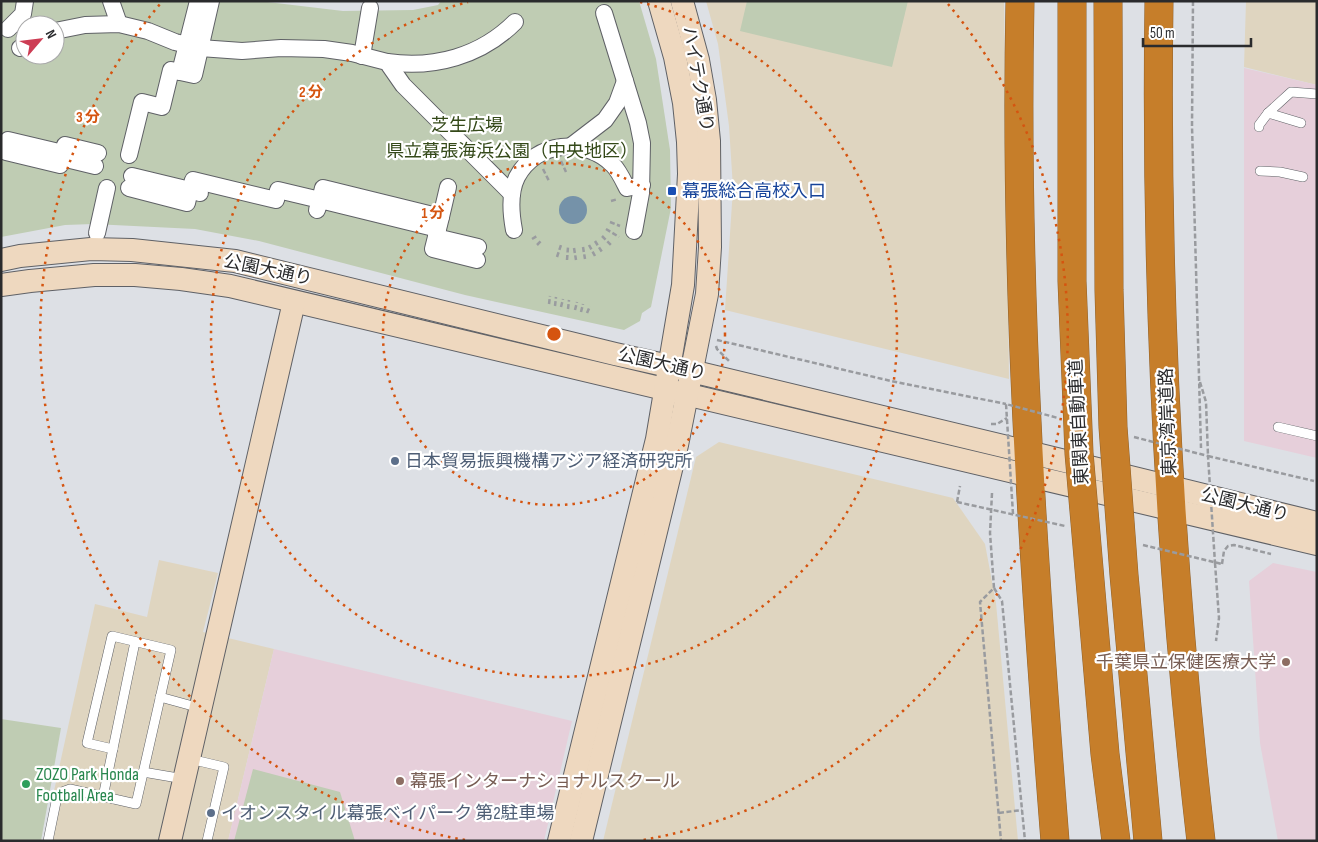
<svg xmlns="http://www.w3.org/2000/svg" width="1318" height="842" viewBox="0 0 1318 842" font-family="'Sofia Sans Condensed','Noto Sans JP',sans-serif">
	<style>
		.commercial { fill: #dfd5c0 }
		.education { fill: #e6cfda }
		.green { fill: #bfccb3; fill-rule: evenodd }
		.water { fill: #7592a9 }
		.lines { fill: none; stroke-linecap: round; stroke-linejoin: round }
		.lane-casing { stroke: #5f6166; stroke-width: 10 }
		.street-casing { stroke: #5f6166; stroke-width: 18 }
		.secondary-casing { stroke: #5f6166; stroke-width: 24 }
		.highway-casing { stroke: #8f612b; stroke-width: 29 }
		.path { stroke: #999b9f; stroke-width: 2.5; stroke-dasharray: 5 2.5; stroke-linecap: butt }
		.lane { stroke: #fff; stroke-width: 9 }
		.street { stroke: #fff; stroke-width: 16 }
		.secondary { stroke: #eed8bf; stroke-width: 22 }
		.highway { stroke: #c67e2a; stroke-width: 28 }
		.highway-bridge-casing { stroke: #8f612b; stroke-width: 29; stroke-linecap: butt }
		.path-bridge { stroke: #999b9f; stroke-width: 2.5; stroke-dasharray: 5 2.5; stroke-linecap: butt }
		.highway-bridge { stroke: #c67e2a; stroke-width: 28 }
		.ring { fill: none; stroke: #d5540f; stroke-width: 2.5; stroke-dasharray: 2.5 5 }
		.transit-dot { fill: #1a4fb4; stroke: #fff; stroke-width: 2 }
		.service-dot { fill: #5c6f8a; stroke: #fff; stroke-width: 2 }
		.education-dot { fill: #8d6e63; stroke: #fff; stroke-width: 2 }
		.leisure-dot { fill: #2e9e5b; stroke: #fff; stroke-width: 2 }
		.labels { text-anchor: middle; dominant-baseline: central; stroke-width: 4.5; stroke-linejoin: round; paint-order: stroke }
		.street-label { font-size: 18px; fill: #2a2b2d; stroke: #fff }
		.park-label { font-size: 18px; fill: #344919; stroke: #fff }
		.transit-label { font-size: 18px; fill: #164399; stroke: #fff; text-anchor: start }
		.service-label { font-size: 18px; fill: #4e5e75; stroke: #fff; text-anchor: start }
		.education-label { font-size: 18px; fill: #785e54; stroke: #fff; text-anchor: end }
		.leisure-label { font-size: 18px; fill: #27864d; stroke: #fff; text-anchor: start }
		.centre { fill: #d5540f; stroke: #fff; stroke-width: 2.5 }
		.ring-label { font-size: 15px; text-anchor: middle; font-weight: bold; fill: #d5540f; stroke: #fff; stroke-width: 4.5; stroke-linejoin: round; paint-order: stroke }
	</style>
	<rect width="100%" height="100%" fill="#dde0e5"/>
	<!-- commercial -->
	<g class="commercial">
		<path d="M706 1H1004L1009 379 725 310 733 188 729 126 718 44Z"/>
		<path d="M1246 1H1317V85L1244 67Z"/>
		<path d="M719 442 953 498 985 544 996 603 1018 841H603L696 457Z"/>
		<path d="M159 560 218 573 203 632 274 649 228 841H43L95 604 147 617Z"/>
	</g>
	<!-- education -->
	<g class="education">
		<path d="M1244 68 1317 85V458L1244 441Z"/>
		<path d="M1273 563 1317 572V841H1278L1260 743 1249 581Z"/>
		<path d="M274 649 572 721 544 841H228Z"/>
	</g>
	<!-- green -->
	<g class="green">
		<path d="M1 1H259L343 11 413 10 438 5 441 1H639L656 59 670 150 671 208 651 307 642 313 640 321 624 330 465 295 259 241 195 229 93 224 65 225 1 237ZM25 25H55V55H25Z"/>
		<path d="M747 1H908L892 67 740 31Z"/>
		<path d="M1 719 61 728 41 841H1Z"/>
		<path d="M253 769 340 792 355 841H234Z"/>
	</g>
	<!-- water -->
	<circle class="water" cx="573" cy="210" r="14"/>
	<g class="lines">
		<!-- lane casing -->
		<g class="lane-casing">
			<g id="lane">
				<path d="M1268 113 1301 123"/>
				<path d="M1259 127V125L1268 113 1291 92 1317 94"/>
				<path d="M1260 171 1280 172 1303 177"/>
				<path d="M1278 427 1317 436"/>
				<path d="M160 697 200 708"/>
				<path d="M190 759 224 767 207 841"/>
				<path d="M143 772 184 779"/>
				<path d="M103 797 135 642"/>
				<path d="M48 841 57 797 62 792 70 789 136 804 171 650 112 636 87 743 113 749"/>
			</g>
		</g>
		<!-- street casing -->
		<g class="street-casing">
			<g id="street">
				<path d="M111 1 119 24"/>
				<path d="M604 13 638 123 642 143 641 193 634 231"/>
				<path d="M8 29 23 14 25 1"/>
				<path d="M55 31 85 25 119 24 148 31 175 42 200 48 242 51 281 48 324 49 352 53 387 62 403 85 512 194"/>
				<path d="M20 48 25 45"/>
				<path d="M362 56 370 8"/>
				<path d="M387 62C434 69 481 56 515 22"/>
				<path d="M180 72 198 1"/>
				<path d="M8 140 63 153 65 145 98 153"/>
				<path d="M571 146 605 120 617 103 625 81"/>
				<path d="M6 152 60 165 62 158 95 166"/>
				<path d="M129 155 142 102 162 107 171 70 194 75 211 1"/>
				<path d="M132 176 190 190 193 180 276 200 278 190 320 200 323 188 441 217 436 237 478 247"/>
				<path d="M129 188 187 203 190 190 200 193"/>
				<path d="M317 210 320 200 438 229"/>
				<path d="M441 217 448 187"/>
				<path d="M514 230C511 214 509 193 517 177 536 141 585 137 613 165 619 171 623 180 627 188L642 185"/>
				<path d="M97 233 107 188"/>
				<path d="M436 237 433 249 477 260"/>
			</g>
		</g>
		<!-- secondary casing -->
		<g class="secondary-casing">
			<g id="secondary">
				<path d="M1 260 20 256 91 249 132 250 235 261 615 354 691 371 1028 452 1317 523"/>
				<path d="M1 285 30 281 94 275H135L181 279 230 286 1317 544"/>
				<path d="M170 841 294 302"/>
				<path d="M559 841 657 439 683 285 689 174 688 142 684 103 675 57 659 1"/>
				<path d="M581 841 677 445 707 294 710 247 709 141 705 100 698 60 682 1"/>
			</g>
		</g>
		<!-- highway casing -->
		<g class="highway-casing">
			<g id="highway">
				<path d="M1020 1C1014 282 1033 561 1055 841"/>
				<path d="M1159 1C1155 281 1169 563 1201 841"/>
			</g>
		</g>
		<!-- path -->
		<g class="path">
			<path d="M1193 1 1192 126 1201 448"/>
			<path d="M561 161 566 172"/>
			<path d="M543 169 549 181"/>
			<path d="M611 201 618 199"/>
			<path d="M610 222 620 226"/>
			<path d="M606 229 619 237"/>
			<path d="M602 236 611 245"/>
			<path d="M532 239 537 236"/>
			<path d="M595 241 602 252"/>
			<path d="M537 245 542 240"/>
			<path d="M589 245 595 256"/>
			<path d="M583 247 585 259"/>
			<path d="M574 248 576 260"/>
			<path d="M557 257 561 245"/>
			<path d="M567 260 568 247"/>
			<path d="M549 304 550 296"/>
			<path d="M555 306 556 297"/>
			<path d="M561 307 563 299"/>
			<path d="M568 309 569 300"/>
			<path d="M575 310 577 302"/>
			<path d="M581 312 583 304"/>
			<path d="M587 313 590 306"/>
			<path d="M717 340 891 381 1006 404"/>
			<path d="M716 346 717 349 729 361"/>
			<path d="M1200 382 1206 402 1208 456 1314 481"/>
			<path d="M991 424H997L1007 418"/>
			<path d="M992 493 990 533 994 588 980 602 1001 841"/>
			<path d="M957 502 960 486"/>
			<path d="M1215 563 1219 618 1216 641"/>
			<path d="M1222 564 1224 551 1228 546 1234 545 1271 554"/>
			<path d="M994 588 1002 601 1025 841"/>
			<path d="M999 813 1022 810"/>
		</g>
		<!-- lane -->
		<use href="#lane" class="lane"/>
		<!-- street -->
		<use href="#street" class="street"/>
		<!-- secondary -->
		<use href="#secondary" class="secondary"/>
		<!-- highway -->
		<use href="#highway" class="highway"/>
		<!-- highway-bridge casing -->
		<g class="highway-bridge-casing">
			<g id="highway-bridge">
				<path d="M1072 1V281L1079 453 1105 754 1116 841"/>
				<path d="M1108 1 1109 290 1113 427 1124 575 1148 841"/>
			</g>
		</g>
		<!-- path-bridge -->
		<g class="path-bridge">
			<path d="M1134 437 1208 456 1215 563"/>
			<path d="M957 502 1065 526"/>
			<path d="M1013 514 1006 404 1058 418"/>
			<path d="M1143 545 1222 564"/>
		</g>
		<!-- highway-bridge -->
		<use href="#highway-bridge" class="highway-bridge"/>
	</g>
	<!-- distance rings -->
	<g class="ring">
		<circle cx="554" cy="334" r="171"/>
		<path d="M640 2A343 343 0 1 1 468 2"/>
		<path d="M465 840A514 514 0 0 1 160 4M948 4A514 514 0 0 1 643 840"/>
	</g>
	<!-- markers -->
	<rect class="transit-dot" x="667" y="186" width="10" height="10" rx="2.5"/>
	<g class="service-dot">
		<circle cx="395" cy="461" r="5"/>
		<circle cx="211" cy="813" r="5"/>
	</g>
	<g class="education-dot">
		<circle cx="1286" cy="662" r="5"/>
		<circle cx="400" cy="781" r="5"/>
	</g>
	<circle class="leisure-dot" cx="26" cy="784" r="5"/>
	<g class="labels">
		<!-- street labels -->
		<g class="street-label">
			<text transform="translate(698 79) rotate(80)">ハイテク通り</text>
			<text transform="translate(268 270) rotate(12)">公園大通り</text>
			<text transform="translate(662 364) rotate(13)">公園大通り</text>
			<text transform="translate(1079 422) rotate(-93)">東関東自動車道</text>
			<text transform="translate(1168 422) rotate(-92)">東京湾岸道路</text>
			<text transform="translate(1245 505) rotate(14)">公園大通り</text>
		</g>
		<!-- park labels -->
		<g class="park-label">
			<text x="467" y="125">芝生広場</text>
			<text x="512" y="151">県立幕張海浜公園（中央地区）</text>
		</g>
		<!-- transit labels -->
		<g class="transit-label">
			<text x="682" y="191">幕張総合高校入口</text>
		</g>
		<!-- service labels -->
		<g class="service-label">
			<text x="405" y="461">日本貿易振興機構アジア経済研究所</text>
			<text x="221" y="813">イオンスタイル幕張ベイパーク 第2駐車場</text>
		</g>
		<!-- education labels -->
		<g class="education-label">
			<text x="1276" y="662">千葉県立保健医療大学</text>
			<text x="410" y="781" text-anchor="start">幕張インターナショナルスクール</text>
		</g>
		<!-- leisure labels -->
		<g class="leisure-label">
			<text x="36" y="774">ZOZO Park Honda<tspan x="36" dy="21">Football Area</tspan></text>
		</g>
	</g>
	<circle cx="554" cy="334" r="8" class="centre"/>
	<g class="ring-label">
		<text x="311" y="97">2 分</text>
		<text x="88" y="122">3 分</text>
		<text x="433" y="218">1 分</text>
	</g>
	<!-- border -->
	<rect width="1318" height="842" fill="none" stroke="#2a2b2d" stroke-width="5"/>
	<!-- north arrow -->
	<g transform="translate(40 40) rotate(62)"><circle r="24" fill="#ffffff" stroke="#aaaaab"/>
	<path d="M0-4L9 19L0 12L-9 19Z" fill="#cd3d54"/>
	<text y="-8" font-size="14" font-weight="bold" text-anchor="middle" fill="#2a2b2d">N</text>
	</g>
	<!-- scale -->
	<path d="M1143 38v8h108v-8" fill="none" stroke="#2a2b2d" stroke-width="2.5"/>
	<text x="1150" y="38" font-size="15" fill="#2a2b2d" stroke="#ffffff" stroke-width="4" paint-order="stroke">50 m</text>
</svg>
